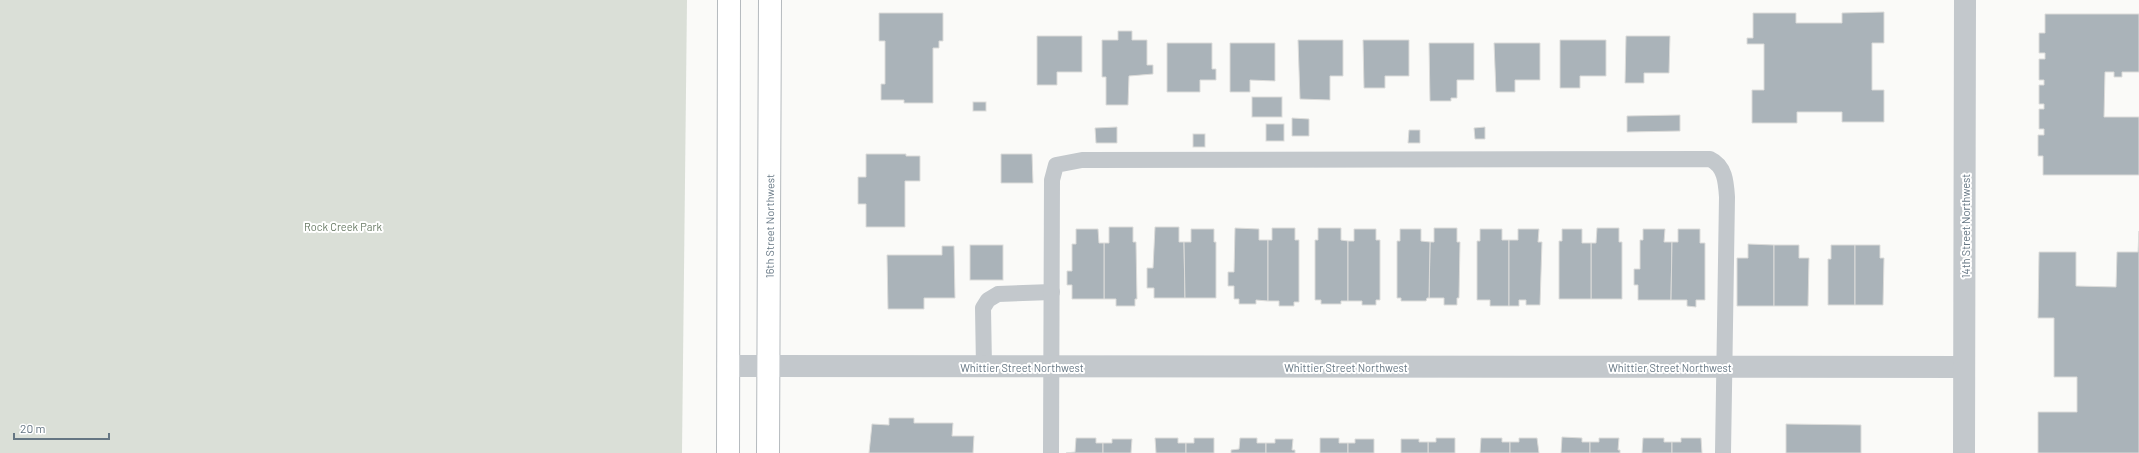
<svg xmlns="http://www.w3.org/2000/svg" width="2139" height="453" viewBox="0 0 2139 453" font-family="Barlow,sans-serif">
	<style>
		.green { fill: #dadfd7 }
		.building { fill: #aab3b9; stroke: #dcdcda }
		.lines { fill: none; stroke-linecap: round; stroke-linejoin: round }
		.primary-casing { stroke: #b5babe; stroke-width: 24 }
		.service { stroke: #c3c8cc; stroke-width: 16 }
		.minor { stroke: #c3c8cc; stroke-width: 22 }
		.tertiary { stroke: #c3c8cc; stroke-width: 22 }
		.primary { stroke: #fff; stroke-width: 22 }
		.labels { text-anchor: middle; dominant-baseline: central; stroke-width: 4; stroke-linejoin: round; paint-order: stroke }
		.park-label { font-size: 11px; fill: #687a64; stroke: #fff }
		.street-label { font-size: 11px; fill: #657683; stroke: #fff }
	</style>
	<rect width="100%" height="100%" fill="#fafaf8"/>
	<!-- green -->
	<path class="green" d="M0 0H687L682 453H0Z"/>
	<!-- building -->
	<g class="building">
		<path d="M1884 12V43H1872V90H1884V122H1842V112H1797V123H1752V90H1764V44H1747V38H1753V13H1796V23H1842V13Z"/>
		<path d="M879 13H943V41H939V48H933V103H904V100H881V84H885V41H879Z"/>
		<path d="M2045 14H2139V72H2122V77H2114V72H2105L2104 117H2139V175H2043V156H2038V135H2044V129H2039V109H2044V104H2039V85H2044V80H2039V59H2045V53H2039V33H2045Z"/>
		<path d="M1118 31H1132V40H1147V65H1153V74L1129 76 1128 105H1106V77H1102V40H1118Z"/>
		<path d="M1037 36H1082V72H1057V85H1037Z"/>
		<path d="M1626 36H1670L1669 73H1644V83H1625Z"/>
		<path d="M1298 40H1343V76H1330V100L1300 99Z"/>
		<path d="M1363 40H1409V76H1385V88H1364Z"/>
		<path d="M1560 40H1606V76H1580V88H1560Z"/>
		<path d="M1167 43H1212V69H1216V80H1200V92H1167Z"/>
		<path d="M1230 43H1275V81L1250 80V92H1230Z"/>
		<path d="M1429 43H1474V80H1457V98H1451V101H1430Z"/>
		<path d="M1494 43H1540V80H1515V92H1496Z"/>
		<rect x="1252" y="97" width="30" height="20"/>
		<rect x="973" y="102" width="13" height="9"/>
		<path d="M1680 115V131L1627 132V116Z"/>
		<path d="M1292 118 1309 119V136H1292Z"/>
		<rect x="1266" y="124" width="18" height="17"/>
		<path d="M1117 127V143H1096L1095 128Z"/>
		<path d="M1485 127V139H1475L1474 128Z"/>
		<path d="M1409 130H1420V143H1408Z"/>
		<rect x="1193" y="134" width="12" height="13"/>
		<path d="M866 154H906V156H920V181H905V227H866V204H858V177H866Z"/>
		<path d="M1001 154H1032L1033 183H1001Z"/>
		<path d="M1109 227H1133V242H1136L1137 299H1135V306H1116V299H1104V243H1109Z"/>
		<path d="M1155 227H1179V242H1184L1185 298H1154V288H1147V268H1153Z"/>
		<path d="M1235 228 1259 229V240H1268V301L1256 300V304H1239V299H1234V286H1228V272H1234Z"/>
		<path d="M1272 228H1295V240H1299V302H1294V306H1279V301H1268V240H1272Z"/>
		<path d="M1318 228H1341V240L1348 241V301H1341V304H1321V300H1315V240H1318Z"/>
		<path d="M1434 228H1457V242H1460L1459 298H1457V305H1444V298H1429L1430 242H1434Z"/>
		<path d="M1597 228H1619V242H1622V299H1591V243H1596Z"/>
		<path d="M1076 229H1098L1099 243H1104V299H1072V285H1067V271H1072V244H1076Z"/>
		<path d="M1191 229H1214V242H1216V298H1185L1184 242H1191Z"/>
		<path d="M1354 229H1376V240H1380V300H1376V305H1362V301H1348V241H1354Z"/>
		<path d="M1400 229H1421V241L1430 242 1429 298H1427L1426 301H1401V298H1397V241H1400Z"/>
		<path d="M1480 229H1502V240H1509V306H1490V300H1477V241H1480Z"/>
		<path d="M1518 229H1539L1538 242H1542L1540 305H1526V300H1519V306H1509V240H1518Z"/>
		<path d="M1562 229H1582V243H1591V299H1559V241H1562Z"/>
		<path d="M1643 229H1665L1664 242H1672L1671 300H1638V285H1634V269H1640V240H1643Z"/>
		<path d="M1678 229H1700V243H1705V300H1696V307L1687 306V300H1671L1672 242H1678Z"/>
		<path d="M2139 231V453H2038V412H2077V377H2054V318H2038L2039 252H2076V286L2116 287 2117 252H2138Z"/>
		<path d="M1748 244 1774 245V306H1737V258H1748Z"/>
		<rect x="970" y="245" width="33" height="35"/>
		<path d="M1774 245H1799V258H1809L1808 306H1774Z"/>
		<path d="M1831 245H1855V305H1828V259H1831Z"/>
		<path d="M1855 245H1880V258H1884L1883 305H1855Z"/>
		<path d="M942 246H954L955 298H924V309H888L887 255H942Z"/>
		<path d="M889 418H914V423H953L952 436H974L973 453H869L872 424 889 425Z"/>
		<path d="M1786 424 1861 425V453H1786Z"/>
		<path d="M1562 437 1582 438V442H1590V453H1561Z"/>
		<path d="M1076 438H1096V443H1103V453H1066L1075 452Z"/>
		<path d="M1155 438H1178V443H1186V453H1156Z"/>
		<path d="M1194 438H1214V453H1186V443H1194Z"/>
		<path d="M1240 438H1257V443H1266V453H1231V450L1239 449Z"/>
		<path d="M1320 438H1339V443H1348V453H1320Z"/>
		<path d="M1436 438H1455V453H1428V442H1436Z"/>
		<path d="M1481 438H1502V442H1510V453H1480Z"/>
		<path d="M1519 438H1537L1539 453H1510V442H1519Z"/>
		<path d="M1599 438H1619L1618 450H1620V453H1590V442H1599Z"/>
		<path d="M1643 438H1664V442H1672V453H1642Z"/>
		<path d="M1681 438H1701L1702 453H1672V442H1681Z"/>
		<path d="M1112 439H1132L1131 453H1103V443H1112Z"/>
		<path d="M1275 439H1293L1292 450H1295V453H1266V443H1275Z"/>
		<path d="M1355 439H1374V453H1348V443H1355Z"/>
		<path d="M1401 439H1419V442H1428V453H1401Z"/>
	</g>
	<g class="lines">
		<!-- primary casing -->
		<g class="primary-casing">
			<g id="primary">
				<path d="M728 453 729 0"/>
				<path id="s1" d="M768 453 770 0"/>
			</g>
		</g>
		<!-- service -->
		<g class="service">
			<path d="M984 367 983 308 988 300 998 294 1052 292"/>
			<path d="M1051 453 1052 180 1056 165 1082 160 1710 159C1725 166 1726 182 1727 197L1723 453"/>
		</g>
		<!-- minor -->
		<path class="minor" d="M728 366 1964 367"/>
		<!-- tertiary -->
		<path class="tertiary" d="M1964 453 1965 0"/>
		<!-- primary -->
		<use href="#primary" class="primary"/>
	</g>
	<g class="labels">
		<!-- park labels -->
		<g class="park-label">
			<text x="343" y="226">Rock Creek Park</text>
		</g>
		<!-- street labels -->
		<g class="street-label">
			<text transform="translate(1965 226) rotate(-90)">14th Street Northwest</text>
			<text stroke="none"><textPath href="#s1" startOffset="227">16th Street Northwest</textPath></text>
			<text x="1022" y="367">Whittier Street Northwest</text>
			<text x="1346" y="367">Whittier Street Northwest</text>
			<text x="1670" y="367">Whittier Street Northwest</text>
		</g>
	</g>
	<!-- scale -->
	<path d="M14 433v6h95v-6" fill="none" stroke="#657683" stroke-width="2"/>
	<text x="20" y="433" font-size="12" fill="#657683" stroke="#ffffff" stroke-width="3" paint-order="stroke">20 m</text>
</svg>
